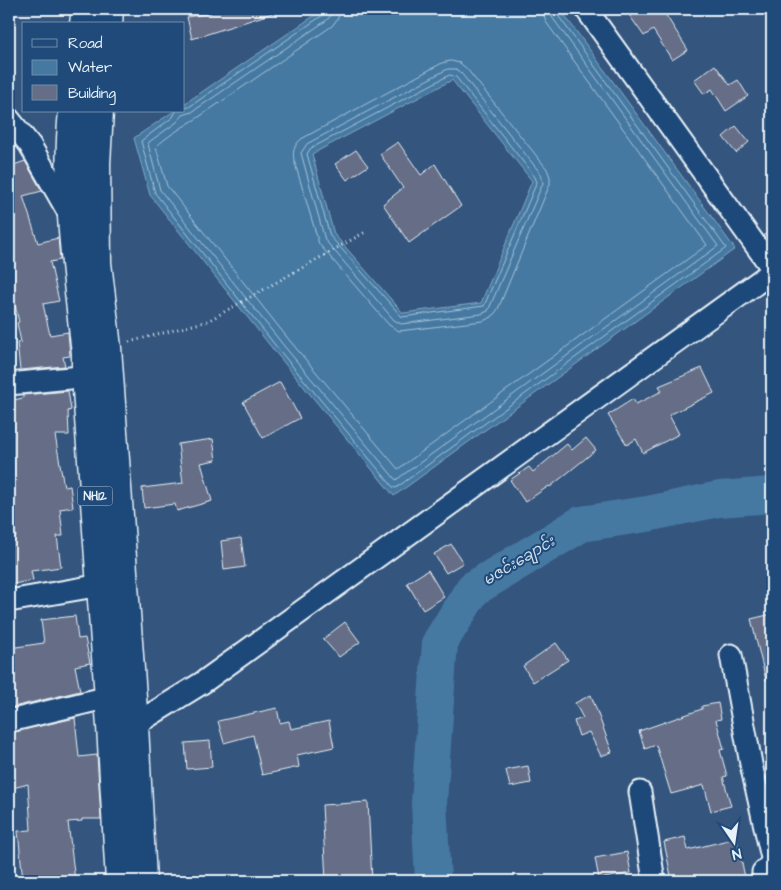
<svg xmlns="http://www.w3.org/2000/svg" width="781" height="890" viewBox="0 0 781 890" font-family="'Architects Daughter','Noto Sans Myanmar',sans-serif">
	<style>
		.water { fill: #4579a2; stroke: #86a9c4; fill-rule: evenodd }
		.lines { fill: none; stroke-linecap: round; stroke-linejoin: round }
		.shore { stroke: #a7c1d6; stroke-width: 1 }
		.river { stroke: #4579a2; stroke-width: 36 }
		.building { fill: #656e86; stroke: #e8f1f8 }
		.street-casing { stroke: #e8f1f8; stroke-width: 25 }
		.highway-casing { stroke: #e8f1f8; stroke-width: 31 }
		.path { stroke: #e8f1f8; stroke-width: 3; stroke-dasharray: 1 4; stroke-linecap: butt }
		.street { stroke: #1f4a7a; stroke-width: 21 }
		.highway { stroke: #1f4a7a; stroke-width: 28 }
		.labels { text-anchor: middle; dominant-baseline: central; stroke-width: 4; stroke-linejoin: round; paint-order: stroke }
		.shield { fill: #1f4a7a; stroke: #acbfd2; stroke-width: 1 }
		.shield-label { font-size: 12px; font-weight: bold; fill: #e8f1f8 }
		.water-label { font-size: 15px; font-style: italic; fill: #d0dfeb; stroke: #1f4a7a }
	</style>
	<rect width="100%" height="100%" fill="#34557e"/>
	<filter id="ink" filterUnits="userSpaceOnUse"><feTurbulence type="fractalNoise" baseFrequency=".02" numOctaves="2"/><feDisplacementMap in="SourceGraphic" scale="10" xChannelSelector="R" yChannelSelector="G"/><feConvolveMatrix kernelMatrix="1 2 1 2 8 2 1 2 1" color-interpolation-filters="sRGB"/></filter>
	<g filter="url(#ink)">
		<!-- water -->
		<path class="water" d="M324 9H560L735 249 394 496 276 353 150 195 134 138 174 111H184V104ZM452 80 532 181 481 303 403 313 334 234 312 154Z"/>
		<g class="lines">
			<!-- shore -->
			<g class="shore">
				<path d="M332 9 331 15 327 20 192 112 183 115 177 122 149 142 148 144 160 190 284 346 396 480 718 246 552 17 550 9"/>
				<path d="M340 9 338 18 332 26 196 119C187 124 163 139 156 147L167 186 290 341 398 469 707 245 546 22 542 9"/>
				<path d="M451 61 460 63 467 69 547 169 550 177V184L498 309 492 317 483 321 399 331 389 325 319 244 294 160C292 151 295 143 303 138L442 63Z"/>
				<path d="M448 69H456L461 73 541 174 543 183 488 311 481 314 401 324 394 320 325 240 301 153 307 144Z"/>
				<path d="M450 75 456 77 535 177 537 182 484 306 402 317 330 236 307 154 310 149Z"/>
				<path d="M184 108 189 107 323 15 326 9"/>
				<path d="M176 111 173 117 141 141 155 193 279 350 393 487 396 488 726 248 557 14 556 9"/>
			</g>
			<!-- river -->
			<path class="river" d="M433 881 429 803 440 642 473 589 581 524 647 514 719 499 772 495"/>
		</g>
		<!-- building -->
		<g class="building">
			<path d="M210 9H276V12L192 39 187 17 211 13Z"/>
			<path d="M625 9H662L688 50 672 60 653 30 644 36Z"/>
			<path d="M715 65 730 85 738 80 748 96 726 111 712 89 704 94 694 80Z"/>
			<path d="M736 126 749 142 736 153 723 137Z"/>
			<path d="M398 142 421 175 435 164 461 206 409 243 383 204 403 188 380 154Z"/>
			<path d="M356 150 368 166 347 180 335 164Z"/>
			<path d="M25 161 42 191 23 196 38 243 58 238 60 260 50 262 59 301 43 304 50 335 68 332 70 356 63 357 65 366 20 370 17 343 21 342 17 323 19 322 10 284 14 283 9 254V162H12L14 165Z"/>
			<path d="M702 368 714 393 669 415 679 434 643 453 636 439 627 445 608 415 633 399 636 404 662 391 659 386Z"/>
			<path d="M280 382 300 418 263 438 243 402Z"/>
			<path d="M68 391 71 410 68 411 69 435H55L64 487 70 486 73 507 60 509 63 536H57L61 567 31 571 33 580 9 585V539L16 537 9 505V401L23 398V395Z"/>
			<path d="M586 438 596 450 550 487 549 486 525 502 510 480 529 467 533 472 567 444 572 450Z"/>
			<path d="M213 439 216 460 201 463 212 501 177 511 175 504 144 508 142 488 183 483 178 444Z"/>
			<path d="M241 538 245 567 224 570 221 541Z"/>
			<path d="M451 544 463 563 446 573 434 554Z"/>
			<path d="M428 570 444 597 423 610 407 583Z"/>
			<path d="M772 614V680H766L751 619Z"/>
			<path d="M75 616 78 639 85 638 90 663 75 666 80 691 9 708V648L44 643 41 620Z"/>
			<path d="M345 622 360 642 339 657 323 639Z"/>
			<path d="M556 643 568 660 533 682 523 666Z"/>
			<path d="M591 695 612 752 601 756 589 732 579 736 574 721 583 718 575 703Z"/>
			<path d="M718 703 721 719 716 720 724 749 720 750 727 776 723 777 731 806 711 811 704 785 671 794 656 745 645 749 639 731 702 709V706Z"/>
			<path d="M277 708 280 723 289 721 291 729 329 721 334 747 297 755 299 767 262 775 253 735 224 743 218 721Z"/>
			<path d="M75 718 79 757 97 755 101 819H82V821L68 822 75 881H23L18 831 31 830 28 784 9 789V733Z"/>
			<path d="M210 741 212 767 187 769 185 743Z"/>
			<path d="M528 766 531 783 510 787 506 770Z"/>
			<path d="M368 802 372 881H326L322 805Z"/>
			<path d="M685 837 688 850 736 838 746 881H672L664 842Z"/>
			<path d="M627 852 631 873 599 879 595 858Z"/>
		</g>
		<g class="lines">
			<!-- street casing -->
			<g class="street-casing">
				<g id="street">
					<path d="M586 9 772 268"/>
					<path d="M9 119 30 145 70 215"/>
					<path d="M9 384 101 375"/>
					<path d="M9 601 101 585"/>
					<path d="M731 655 751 764 772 858"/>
					<path d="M9 721 109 697"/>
					<path d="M134 725 202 683 772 272"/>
					<path d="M640 792 654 881"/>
					<path d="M764 881 763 872 772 863"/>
				</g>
			</g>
			<!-- highway casing -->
			<g class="highway-casing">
				<g id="highway">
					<path d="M84 24 86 9"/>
					<path d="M108 24 109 9"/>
					<path d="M73 111C65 192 77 273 86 353V376L111 726 120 881"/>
					<path d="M99 111 96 163 97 263 107 348 134 725 142 881"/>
				</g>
			</g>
			<!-- path -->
			<path class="path" d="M129 342 208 321 367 231"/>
			<!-- street -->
			<use href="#street" class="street"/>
			<!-- highway -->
			<use href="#highway" class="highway"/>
		</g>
	</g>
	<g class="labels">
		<!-- shield labels -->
		<rect class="shield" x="77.5" y="486.5" width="35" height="19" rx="4"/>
		<g class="shield-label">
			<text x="95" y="496">NH12</text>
		</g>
		<!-- water labels -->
		<g class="water-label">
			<text transform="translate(519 561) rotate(-31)">မဇင်းချောင်း</text>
		</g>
	</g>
	<!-- margin -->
	<rect width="781" height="890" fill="none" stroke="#1f4a7a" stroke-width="30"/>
	<rect x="15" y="15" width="751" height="860" fill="none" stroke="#e8f1f8" stroke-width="2" filter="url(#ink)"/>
	<!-- legend -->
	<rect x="22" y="22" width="162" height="90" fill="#1f4a7a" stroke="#6f8dac"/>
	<rect x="32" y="39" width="25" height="8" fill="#1f4a7a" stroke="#6f8dac"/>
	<text x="68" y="48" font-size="15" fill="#e8f1f8">Road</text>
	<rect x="32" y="60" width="25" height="15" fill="#4579a2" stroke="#6f8dac"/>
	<text x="68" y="72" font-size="15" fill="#e8f1f8">Water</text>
	<rect x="32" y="85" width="25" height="15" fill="#656e86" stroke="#6f8dac"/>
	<text x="68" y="98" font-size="15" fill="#e8f1f8">Building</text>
	<!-- north arrow -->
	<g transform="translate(734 842) rotate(167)" stroke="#1f4a7a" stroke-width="4" paint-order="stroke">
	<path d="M0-4L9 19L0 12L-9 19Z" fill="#e8f1f8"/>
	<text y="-8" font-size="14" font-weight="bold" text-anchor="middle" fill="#e8f1f8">N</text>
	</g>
</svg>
